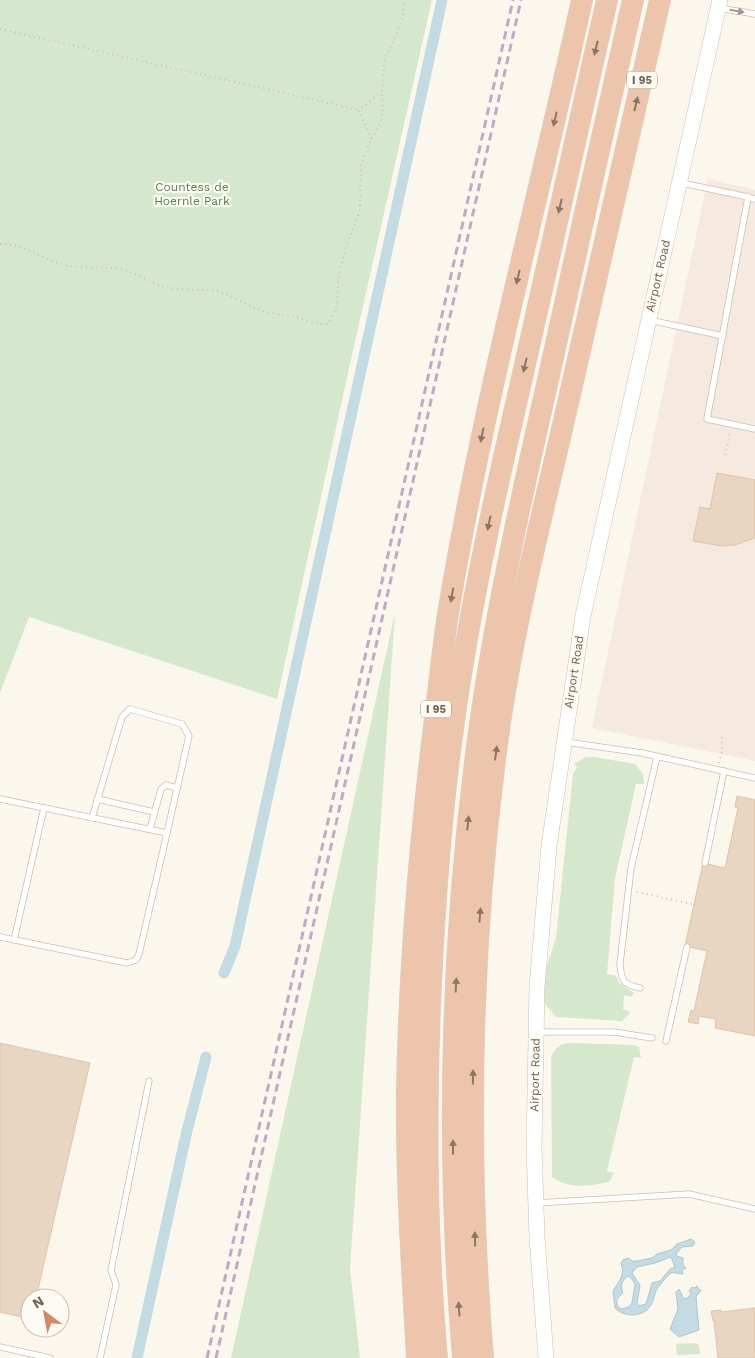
<svg xmlns="http://www.w3.org/2000/svg" width="755" height="1358" viewBox="0 0 755 1358" font-family="'Work Sans',sans-serif">
	<style>
		.commercial { fill: #f6e9e0 }
		.green { fill: #d5e8cd }
		.water { fill: #c3dbe3; stroke: #abc8d3; fill-rule: evenodd }
		.lines { fill: none; stroke-linecap: round; stroke-linejoin: round }
		.canal { stroke: #c3dbe3; stroke-width: 11 }
		.building { fill: #e8d6c3; stroke: #dec4ab }
		.service-casing { stroke: #cabfb1; stroke-width: 7 }
		.tertiary-casing { stroke: #cabfb1; stroke-width: 16 }
		.motorway-casing { stroke: #d8d3cf; stroke-width: 22 }
		.path { stroke: #d2bfab; stroke-width: 2; stroke-dasharray: 1 4; stroke-linecap: butt }
		.service { stroke: #fff; stroke-width: 5.5 }
		.tertiary { stroke: #fff; stroke-width: 15 }
		.motorway { stroke: #edc5ad; stroke-width: 21 }
		.rail { stroke: #bcacc5; stroke-width: 3; stroke-dasharray: 8 5; stroke-linecap: butt }
		.oneway { fill: #a5998f }
		.oneway2 { fill: #8c7664 }
		.labels { text-anchor: middle; dominant-baseline: central; stroke-width: 4.5; stroke-linejoin: round; paint-order: stroke }
		.shield { fill: #fdfbf4; stroke: #9d9083; stroke-width: 1 }
		.shield-label { font-size: 11px; font-weight: bold; fill: #746252 }
		.park-label { font-size: 12px; fill: #577e4f; stroke: #fdfbf4 }
		.street-label { font-size: 12px; fill: #746252; stroke: #fdfbf4 }
	</style>
	<rect width="100%" height="100%" fill="#fbf7ed"/>
	<!-- commercial -->
	<path class="commercial" d="M708 179 755 190V761L592 728Z"/>
	<!-- green -->
	<g class="green">
		<path d="M0 0H432L346 382 277 699 29 617 0 693Z"/>
		<path d="M395 613 350 1269 360 1358H231Z"/>
		<path d="M586 757H595L635 764 643 774 644 784H636L615 878 607 974 616 976 619 983 634 993 631 997 624 995 623 1009 629 1011 630 1013 622 1021 556 1017 546 1005 543 999 544 975 556 938 573 774 577 767 574 764Z"/>
		<path d="M570 1043 634 1045 639 1047 641 1058 634 1057 607 1171 614 1173 610 1181C593 1187 567 1189 552 1177L551 1058C555 1048 559 1044 570 1043Z"/>
		<path d="M696 1343 699 1345 700 1354 677 1355 676 1344Z"/>
	</g>
	<!-- water -->
	<g class="water">
		<path d="M691 1239 695 1242 693 1246 682 1247 676 1254 677 1256 683 1258V1265L686 1268 682 1270 683 1274C679 1274 675 1272 671 1273 668 1275 657 1288 656 1291 654 1295 654 1299 652 1303 645 1318 625 1318 615 1308L613 1291C618 1282 626 1275 621 1263L623 1260 628 1258 632 1261H637L652 1258 657 1254 671 1250 677 1244ZM671 1257 675 1267 670 1269 660 1281 652 1283 646 1304 639 1306 637 1303 640 1285 632 1273 637 1267 655 1263ZM628 1276 632 1279 635 1284 632 1303 629 1307 621 1309 617 1305V1299L623 1293C620 1286 622 1280 628 1276Z"/>
		<path d="M697 1286 699 1290H701L696 1297 699 1330 679 1337 670 1329 678 1309 676 1292 679 1289 682 1295V1297L686 1299 691 1294 689 1291 692 1287 695 1288Z"/>
	</g>
	<g class="lines">
		<!-- canal -->
		<g class="canal">
			<path d="M224 973 235 946 442 0"/>
			<path d="M137 1358 186 1135 206 1057"/>
		</g>
	</g>
	<!-- building -->
	<g class="building">
		<path d="M717 473 755 480V538L735 545 721 546 693 541 700 507 710 509Z"/>
		<path d="M737 796 755 800V1036L715 1028 716 1019 699 1016 698 1024 688 1022 691 1010 694 1011 707 951 685 946 703 863 725 868 738 808 735 807Z"/>
		<path d="M0 1043 90 1063 36 1298H30V1319L0 1312Z"/>
		<path d="M755 1308V1358H718L714 1321H713L711 1311 721 1310V1312Z"/>
	</g>
	<g class="lines">
		<!-- service casing -->
		<g class="service-casing">
			<g id="service">
				<path d="M719 8 755 14"/>
				<path d="M682 183 748 197"/>
				<path d="M755 199 748 197 707 419 755 429"/>
				<path d="M649 320 723 336"/>
				<path d="M566 742 642 753 755 778"/>
				<path d="M0 799 167 833 139 954 136 960 127 963 0 937"/>
				<path d="M97 799 154 812"/>
				<path d="M92 818 122 717 130 709 182 724 189 736 167 833"/>
				<path d="M150 829 161 789 166 785 177 788"/>
				<path d="M705 863 724 771"/>
				<path d="M14 940 44 808"/>
				<path d="M640 988C624 985 621 981 620 964L631 868 657 757"/>
				<path d="M537 1032H614L652 1038"/>
				<path d="M666 1041 687 947"/>
				<path d="M536 1203 689 1194 755 1209"/>
				<path d="M0 1347 50 1358"/>
				<path d="M100 1358 116 1285 111 1270 149 1081"/>
			</g>
		</g>
		<!-- tertiary casing -->
		<g class="tertiary-casing">
			<path id="tertiary" d="M546 1358 537 1237 534 1147 537 987 549 846 583 616 720 0"/>
		</g>
		<!-- motorway casing -->
		<g class="motorway-casing">
			<g id="motorway">
				<path d="M417 1358C412 1268 406 1179 407 1089 409 976 418 863 431 751 437 706 441 660 448 614 482 407 537 205 582 0"/>
				<path d="M437 1358C425 1220 425 1082 433 944 437 877 442 810 451 744 466 625 492 508 519 391 548 261 578 130 607 0"/>
				<path d="M463 1358C445 1144 451 929 481 717 498 600 524 486 550 371 577 247 605 124 633 0"/>
				<path d="M483 1358C466 1147 470 933 500 723 515 622 540 524 563 425 595 283 628 142 660 0"/>
			</g>
		</g>
		<!-- path -->
		<g class="path">
			<path d="M0 29 359 110"/>
			<path d="M371 139 359 110 381 92"/>
			<path d="M0 244C29 245 37 257 61 264 82 270 104 265 125 270 138 274 150 282 163 286 181 292 199 288 216 291 230 294 242 302 254 308 266 313 279 314 291 316 304 319 314 325 328 324L336 308 339 275 346 247 360 210 361 165 371 139 379 126 383 112 382 91 384 61 403 18 404 0"/>
			<path d="M725 455 730 433"/>
			<path d="M719 763 722 751V734"/>
			<path d="M637 892 696 905"/>
		</g>
		<!-- service -->
		<use href="#service" class="service"/>
		<!-- tertiary -->
		<use href="#tertiary" class="tertiary"/>
		<!-- motorway -->
		<use href="#motorway" class="motorway"/>
		<!-- rail -->
		<g class="rail">
			<path d="M207 1358 513 0"/>
			<path d="M216 1358 521 0"/>
		</g>
	</g>
	<!-- one-way arrows -->
	<defs><path id="oneway-solid" d="M-6-.8H1V-3.2L6.5 0L1 3.2V.8H-6Z" transform="scale(1.25)"/></defs>
	<use class="oneway" href="#oneway-solid" transform="translate(737 11) rotate(10)"/>
	<g class="oneway2">
		<use href="#oneway-solid" transform="translate(596 48) rotate(103)"/>
		<use href="#oneway-solid" transform="translate(636 104) rotate(-77)"/>
		<use href="#oneway-solid" transform="translate(555 119) rotate(103)"/>
		<use href="#oneway-solid" transform="translate(560 206) rotate(103)"/>
		<use href="#oneway-solid" transform="translate(518 277) rotate(103)"/>
		<use href="#oneway-solid" transform="translate(525 365) rotate(103)"/>
		<use href="#oneway-solid" transform="translate(482 435) rotate(102)"/>
		<use href="#oneway-solid" transform="translate(489 523) rotate(102)"/>
		<use href="#oneway-solid" transform="translate(452 595) rotate(100)"/>
		<use href="#oneway-solid" transform="translate(496 753) rotate(-82)"/>
		<use href="#oneway-solid" transform="translate(468 823) rotate(-84)"/>
		<use href="#oneway-solid" transform="translate(480 915) rotate(-85)"/>
		<use href="#oneway-solid" transform="translate(456 985) rotate(-87)"/>
		<use href="#oneway-solid" transform="translate(473 1077) rotate(-89)"/>
		<use href="#oneway-solid" transform="translate(453 1147) rotate(-90)"/>
		<use href="#oneway-solid" transform="translate(475 1239) rotate(-91)"/>
		<use href="#oneway-solid" transform="translate(459 1309) rotate(-94)"/>
	</g>
	<g class="labels">
		<!-- shield labels -->
		<g class="shield">
			<rect x="627" y="71.5" width="30" height="17" rx="4"/>
			<rect x="421" y="700.5" width="30" height="17" rx="4"/>
		</g>
		<g class="shield-label">
			<text x="642" y="80">I 95</text>
			<text x="436" y="709">I 95</text>
		</g>
		<!-- park labels -->
		<g class="park-label">
			<text x="192" y="187">Countess de<tspan x="192" dy="14">Hoernle Park</tspan></text>
		</g>
		<!-- street labels -->
		<g class="street-label">
			<text transform="translate(658 276) rotate(-77)">Airport Road</text>
			<text transform="translate(574 672) rotate(-81)">Airport Road</text>
			<text transform="translate(535 1075) rotate(-89)">Airport Road</text>
		</g>
	</g>
	<!-- north arrow -->
	<g transform="translate(45 1313) rotate(328)"><circle r="24" fill="#fdfbf4" stroke="#c6beb3"/>
	<path d="M0-4L9 19L0 12L-9 19Z" fill="#d58963"/>
	<text y="-8" font-size="14" font-weight="bold" text-anchor="middle" fill="#746252">N</text>
	</g>
</svg>
